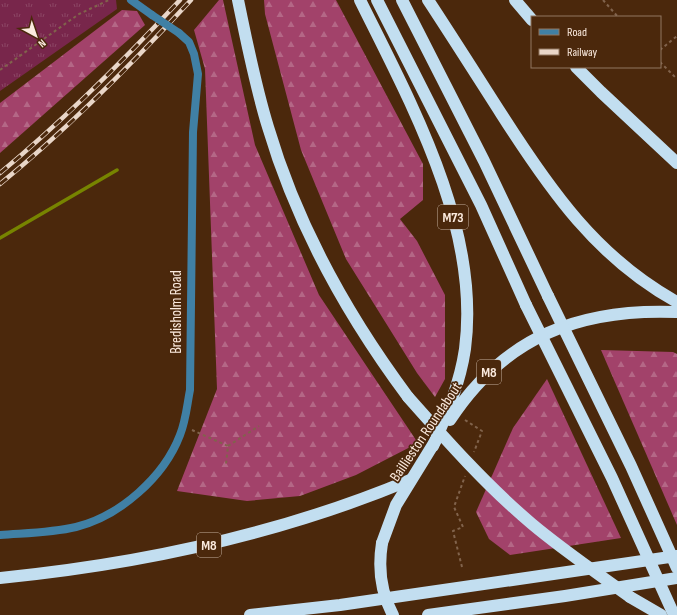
<svg xmlns="http://www.w3.org/2000/svg" width="677" height="615" viewBox="0 0 677 615" font-family="'Sofia Sans Condensed',sans-serif">
	<style>
		.grass { fill: url(#grass-tufts) }
		.forest { fill: url(#forest-firs) }
		.lines { fill: none; stroke-linecap: round; stroke-linejoin: round }
		.stream { stroke: #778400; stroke-width: 3.5 }
		.path { stroke: #81634c; stroke-width: 2; stroke-dasharray: 3 3; stroke-linecap: butt }
		.minor { stroke: #4080a5; stroke-width: 8 }
		.motorway { stroke: #c2def0; stroke-width: 12 }
		.rail-casing { stroke: #e9d6c8; stroke-width: 4.5 }
		.rail { stroke: #4b280c; stroke-width: 3; stroke-dasharray: 9; stroke-linecap: butt }
		.minor-bridge { stroke: #4080a5; stroke-width: 8 }
		.motorway-bridge { stroke: #c2def0; stroke-width: 12 }
		.labels { text-anchor: middle; dominant-baseline: central; stroke-width: 3.5; stroke-linejoin: round; paint-order: stroke }
		.shield { fill: #4b280c; stroke: #c6b09f; stroke-width: 1 }
		.shield-label { font-size: 14px; font-weight: bold; fill: #fbeade }
		.street-label { font-size: 15px; fill: #fbeade; stroke: #4b280c }
	</style>
	<defs>
		<pattern id="grass-tufts" width="24" height="20" patternUnits="userSpaceOnUse"><rect width="24" height="20" fill="#78264b"/><path d="M3 7l-1-3M5 7V3M7 7l1-3M15 17l-1-3M17 17v-4M19 17l1-3" fill="none" stroke="#8c4664"/></pattern>
		<pattern id="forest-firs" width="22" height="20" patternUnits="userSpaceOnUse"><rect width="22" height="20" fill="#a2426a"/><path d="M5 1l3.5 6h-7zM16 11l3.5 6h-7z" fill="#b46786"/></pattern>
	</defs>
	<rect width="100%" height="100%" fill="#4b280c"/>
	<!-- grass -->
	<path class="grass" d="M0 0H116L117 9 0 91Z"/>
	<!-- forest -->
	<g class="forest">
		<path d="M219 0H223L255 145 319 295 418 443 356 475 300 496 247 501 177 491 217 389 205 69 194 30Z"/>
		<path d="M264 0H336L423 164V200L400 219 417 241 445 295V379L435 397 417 373 346 259 301 150 265 14Z"/>
		<path d="M122 10 137 11 145 25 0 153V103Z"/>
		<path d="M601 350 673 352 677 354V525Z"/>
		<path d="M547 379 621 538 510 555 489 539 476 512 513 428Z"/>
	</g>
	<g class="lines">
		<!-- stream -->
		<path class="stream" d="M0 238 117 170"/>
		<!-- path -->
		<g class="path">
			<path d="M603 0 618 17"/>
			<path d="M660 50 677 36"/>
			<path d="M660 62 677 79"/>
			<path d="M0 70 79 14 109 0"/>
			<path d="M465 420 482 431 474 452"/>
			<path d="M192 430 228 446 226 464"/>
			<path d="M228 446 259 426"/>
			<path d="M462 567 453 531 463 527 454 507 465 476"/>
		</g>
		<!-- minor -->
		<g class="minor">
			<path d="M131 0 152 15"/>
			<path d="M0 535C25 533 51 533 76 527 120 516 164 477 180 435 186 420 187 405 190 390L193 132 198 74 194 54 189 42 179 33"/>
		</g>
		<!-- motorway -->
		<g class="motorway">
			<path d="M238 0C247 43 255 85 268 127 297 225 347 315 408 397"/>
			<path d="M360 0C411 103 481 229 465 349 460 383 447 414 433 446"/>
			<path d="M377 0 481 205 526 305"/>
			<path d="M402 0 484 161 548 296"/>
			<path d="M428 0C453 38 477 76 502 115 550 190 597 258 677 302"/>
			<path d="M515 0 532 20"/>
			<path d="M576 67 601 92 677 163"/>
			<path d="M450 420C505 336 580 308 677 312"/>
			<path d="M382 543 396 505 436 440"/>
			<path d="M0 578C142 564 278 535 410 480"/>
			<path d="M630 597 661 615"/>
			<path d="M250 615 340 605 677 556"/>
			<path d="M428 615 565 596 677 578"/>
		</g>
		<!-- rail casing -->
		<g class="rail-casing">
			<g id="rail">
				<path d="M0 173C64 120 123 61 180 0"/>
				<path d="M0 184C69 128 131 65 191 0"/>
			</g>
		</g>
		<!-- rail -->
		<use href="#rail" class="rail"/>
		<!-- minor-bridge -->
		<path class="minor-bridge" d="M152 15 179 33"/>
		<!-- motorway-bridge -->
		<g class="motorway-bridge">
			<path d="M548 296 631 466 677 568"/>
			<path d="M526 305 612 478 674 615"/>
			<path d="M408 397C447 441 487 486 532 524 563 550 597 573 630 597"/>
			<path d="M382 543C378 568 381 593 393 615"/>
		</g>
	</g>
	<g class="labels">
		<!-- shield labels -->
		<g class="shield">
			<rect x="438" y="205" width="30" height="24" rx="3"/>
			<rect x="477" y="360" width="24" height="24" rx="3"/>
			<rect x="197" y="533" width="24" height="24" rx="3"/>
		</g>
		<g class="shield-label">
			<text x="453" y="217">M73</text>
			<text x="489" y="372">M8</text>
			<text x="209" y="545">M8</text>
		</g>
		<!-- street labels -->
		<g class="street-label">
			<text transform="translate(176 312) rotate(-90)">Bredisholm Road</text>
			<text transform="translate(426 432) rotate(-56)">Baillieston Roundabout</text>
		</g>
	</g>
	<!-- legend -->
	<rect x="531" y="16" width="130" height="52" fill="#4b280c" stroke="#917660"/>
	<rect x="539" y="29" width="20" height="6" fill="#4080a5" stroke="#917660"/>
	<text x="567" y="36" font-size="12" fill="#fbeade">Road</text>
	<rect x="539" y="49" width="20" height="6" fill="#e9d6c8" stroke="#917660"/>
	<text x="567" y="56" font-size="12" fill="#fbeade">Railway</text>
	<!-- north arrow -->
	<g transform="translate(36 36) rotate(140)" stroke="#4b280c" stroke-width="3" paint-order="stroke">
	<path d="M0-3L7 15L0 10L-7 15Z" fill="#fbeade"/>
	<text y="-6" font-size="11" font-weight="bold" text-anchor="middle" fill="#fbeade">N</text>
	</g>
</svg>
